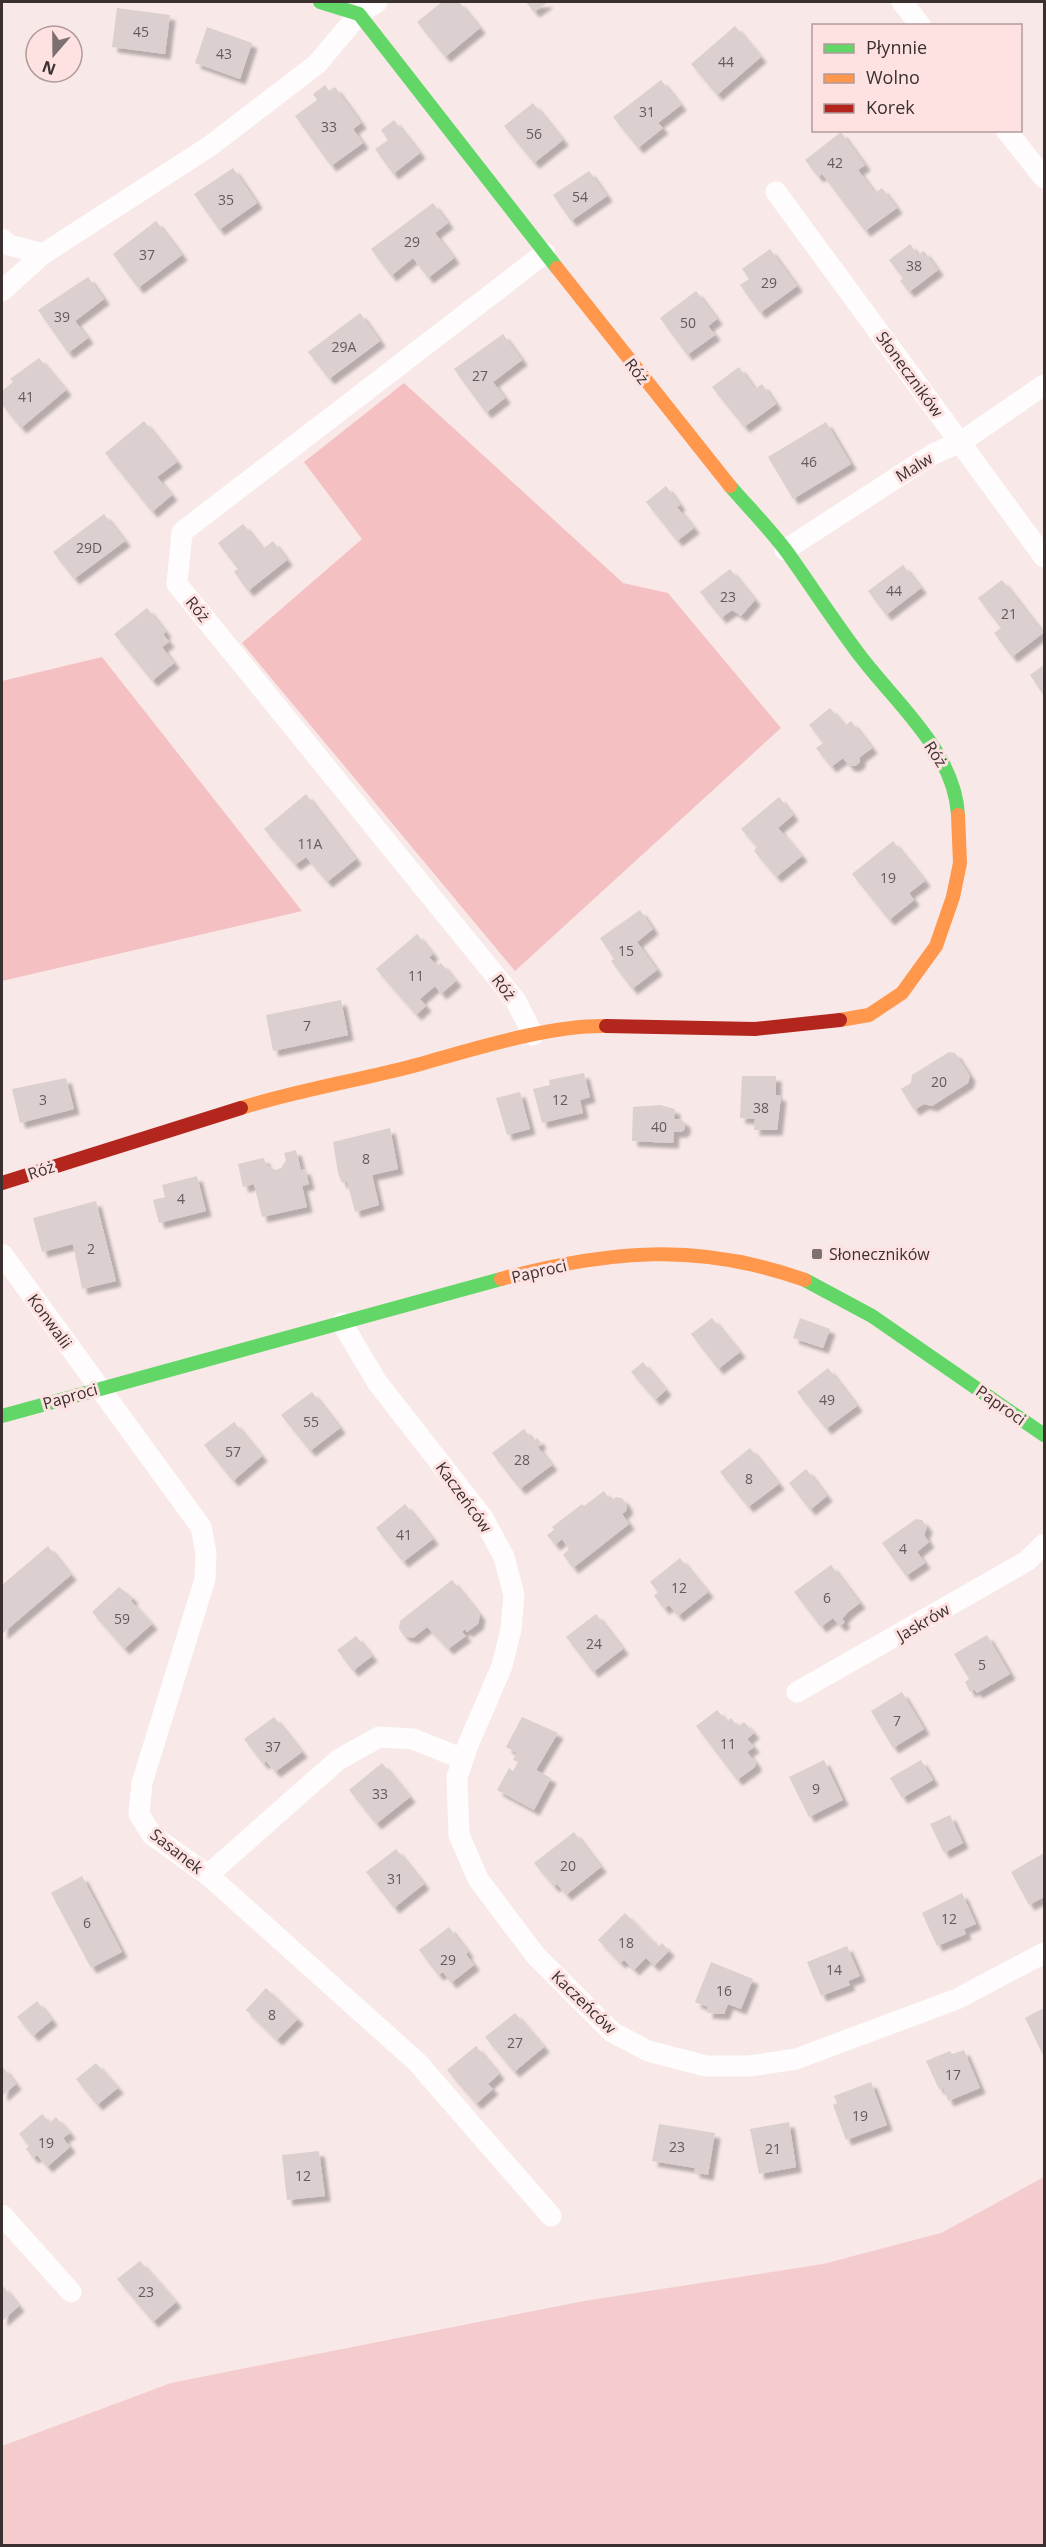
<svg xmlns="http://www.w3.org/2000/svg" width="1046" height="2547" viewBox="0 0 1046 2547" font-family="'Open Sans',sans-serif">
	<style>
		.green { fill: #f5ccce }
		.forest { fill: #f4c0c2 }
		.building { fill: #dbcfcf; filter: url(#shadow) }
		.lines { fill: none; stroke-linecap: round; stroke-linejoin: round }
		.street { stroke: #fefcfc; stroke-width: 21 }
		.fast { stroke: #63d668; stroke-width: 14 }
		.slow { stroke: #ff974d; stroke-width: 14 }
		.jam { stroke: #b3261e; stroke-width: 14 }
		.poi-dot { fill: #7d7070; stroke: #fee2e2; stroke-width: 2 }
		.labels { text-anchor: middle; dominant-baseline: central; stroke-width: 6; stroke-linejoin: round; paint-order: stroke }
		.number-label { font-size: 14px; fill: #655a5a }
		.street-label { font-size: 16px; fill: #3b3030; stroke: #fee2e2 }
		.poi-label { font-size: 16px; fill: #3b3030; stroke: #fee2e2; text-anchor: start }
	</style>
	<defs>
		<filter id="shadow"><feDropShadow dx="5.5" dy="5.5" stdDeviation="1.5" flood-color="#0004"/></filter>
	</defs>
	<rect width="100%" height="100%" fill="#f8e8e8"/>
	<!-- green -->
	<path class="green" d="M1044 2177V2545H2V2446L171 2383 584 2301 823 2264 941 2233Z"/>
	<!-- forest -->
	<g class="forest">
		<path d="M404 383 623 583 668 593 781 728 515 971 242 643 362 539 304 462Z"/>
		<path d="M102 657 302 911 2 981V681Z"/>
	</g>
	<!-- building -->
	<g class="building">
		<path d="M442 2H459L480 28 445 57 417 22Z"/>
		<path d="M526 2H548L534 12Z"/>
		<path d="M117 8 170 15 165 54 112 47Z"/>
		<path d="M735 26 761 57 717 95 691 64Z"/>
		<path d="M207 27 252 43 240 79 195 63Z"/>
		<path d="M661 80 681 105 658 123 663 128 638 148 613 117Z"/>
		<path d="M325 85 329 91 335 87 361 123 353 129 363 143 331 166 295 116 317 100 313 94Z"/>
		<path d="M533 103 563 140 534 163 504 126Z"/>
		<path d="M394 120 420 153 393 174 375 149 388 140 381 130Z"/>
		<path d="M841 132 865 165 858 170 875 193 882 188 897 208 865 231 822 174 818 177 805 160Z"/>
		<path d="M233 168 257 203 219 230 194 194Z"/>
		<path d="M589 171 607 196 571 221 553 195Z"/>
		<path d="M433 203 448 223 435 233 454 258 428 278 413 258 391 276 371 249Z"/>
		<path d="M156 221 182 255 138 288 113 254Z"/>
		<path d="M910 244 918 255 924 251 938 270 909 292 900 281 903 278 889 260Z"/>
		<path d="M770 249 797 286 760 313 740 285 749 279 742 269Z"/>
		<path d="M88 277 104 299 75 321 88 338 68 353 38 310Z"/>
		<path d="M696 291 717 319 708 326 715 335 687 355 660 318Z"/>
		<path d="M360 313 380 341 329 379 308 352Z"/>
		<path d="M503 334 522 360 493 382 505 398 486 413 454 369Z"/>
		<path d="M39 358 66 390 21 428 2 405V391L13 382 10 379Z"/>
		<path d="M739 367 755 389 762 384 776 404 744 427 712 387Z"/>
		<path d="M144 421 177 462 157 477 172 495 152 512 105 453Z"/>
		<path d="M826 422 851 464 793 499 768 457Z"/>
		<path d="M666 486 680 505 677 507 694 528 677 541 646 502Z"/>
		<path d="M104 514 125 541 74 579 53 552Z"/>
		<path d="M243 524 263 549 273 541 287 560 248 591 234 572 238 569 218 543Z"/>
		<path d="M903 565 921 588 886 615 868 591Z"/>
		<path d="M730 569 755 600 741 616 732 610 721 618 700 592Z"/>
		<path d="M1002 580 1043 633 1012 657 994 633 1001 628 978 598Z"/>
		<path d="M147 608 166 632 163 634 169 642 162 647 174 663 152 681 114 634Z"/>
		<path d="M1044 665V696L1030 675Z"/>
		<path d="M830 708 845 726 851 721 872 748 860 757V762L855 766H849L843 758 831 767 816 748 823 743 809 725Z"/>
		<path d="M306 794 356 859 327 882 306 857 295 865 264 829Z"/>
		<path d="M779 797 793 815 778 828 802 856 776 877 754 851 757 847 741 829Z"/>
		<path d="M893 841 925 881 909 893 914 900 889 920 852 874Z"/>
		<path d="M640 910 653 929 637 942 657 970 632 989 611 961 614 959 600 938Z"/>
		<path d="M417 934 433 954 429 957 437 966 441 963 456 981 441 994 435 986 420 999 426 1006 416 1015 376 969Z"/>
		<path d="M341 1000 348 1035 273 1051 266 1015Z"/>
		<path d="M949 1052 955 1053 970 1076 968 1083 932 1106 924 1104 914 1110 901 1089 911 1083 912 1075Z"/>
		<path d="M584 1073 590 1097 580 1100 583 1113 542 1123 533 1089 550 1085 549 1080Z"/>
		<path d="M742 1076H776V1095L781 1096 777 1130H754L755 1119 740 1118Z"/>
		<path d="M66 1078 74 1109 20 1123 12 1089Z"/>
		<path d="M520 1092 530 1129 507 1135 496 1098Z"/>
		<path d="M660 1105 675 1109 674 1119H681L685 1123V1129L681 1132H674L673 1143 632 1141 633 1107Z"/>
		<path d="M390 1128 398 1169 372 1175 379 1205 355 1212 347 1181 342 1183 338 1173 333 1142Z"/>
		<path d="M296 1150 301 1170 305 1169 309 1184 302 1186 307 1207 262 1217 254 1184 243 1187 238 1164 264 1158 266 1165 275 1170 281 1168 286 1160 284 1153Z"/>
		<path d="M197 1176 206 1211 159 1223 153 1200 165 1197 162 1185Z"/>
		<path d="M96 1201 116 1281 82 1289 73 1244 42 1252 33 1218Z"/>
		<path d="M712 1318 740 1352 718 1369 691 1334Z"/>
		<path d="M800 1318 830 1329 823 1348 793 1338Z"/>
		<path d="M643 1362 666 1390 655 1400 631 1372Z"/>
		<path d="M828 1368 857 1406 826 1429 797 1392Z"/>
		<path d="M312 1392 340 1428 310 1451 281 1415Z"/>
		<path d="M234 1422 262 1456 233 1481 204 1445Z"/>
		<path d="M524 1429 533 1441 537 1438 541 1443 537 1446 552 1465 520 1489 492 1453Z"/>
		<path d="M750 1448 779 1484 748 1507 720 1472Z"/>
		<path d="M806 1469 827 1496 810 1510 789 1483Z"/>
		<path d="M604 1491 611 1501 616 1497 622 1498 627 1505V1510L622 1514 629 1524 573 1568 563 1555 569 1549 562 1539 555 1545 547 1535 554 1530 552 1527 582 1504 584 1506Z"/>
		<path d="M405 1504 433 1539 403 1562 376 1528Z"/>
		<path d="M916 1519 922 1520 927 1527 924 1535 929 1542 917 1552 925 1563 906 1576 882 1543Z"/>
		<path d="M48 1546 71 1575 2 1634V1585Z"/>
		<path d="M680 1558 708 1592 678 1616 669 1605 664 1609 654 1596 658 1592 650 1582Z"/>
		<path d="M831 1565 860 1603 848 1612 842 1619 845 1622 840 1626 833 1618 821 1627 794 1592Z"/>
		<path d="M452 1580 480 1615 478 1624 467 1632 465 1629 462 1632 466 1636 448 1649 427 1627 413 1638 404 1636 399 1629 400 1621Z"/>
		<path d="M119 1587 132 1597 131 1601 152 1624 124 1649 92 1612Z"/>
		<path d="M596 1614 623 1649 593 1672 566 1637Z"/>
		<path d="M987 1635 1010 1674 977 1693 974 1689 970 1692 965 1682 969 1679 954 1654Z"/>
		<path d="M356 1636 372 1656 353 1671 337 1650Z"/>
		<path d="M902 1692 924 1729 893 1748 871 1711Z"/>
		<path d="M717 1710 727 1722 731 1718 738 1727 744 1722 754 1733 747 1739 754 1747 747 1752 756 1763 755 1767 737 1780 696 1726Z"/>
		<path d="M274 1717 302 1752 275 1772 266 1761 263 1764 244 1739Z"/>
		<path d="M522 1717 558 1733 536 1770 551 1778 534 1810 497 1790 509 1768 513 1771 518 1762 513 1760 517 1753 506 1747Z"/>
		<path d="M824 1760 843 1800 809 1817 789 1777Z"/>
		<path d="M921 1760 933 1780 902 1798 890 1778Z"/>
		<path d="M382 1763 410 1797 376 1824 349 1790Z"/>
		<path d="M950 1815 963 1843 944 1853 930 1824Z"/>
		<path d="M574 1832 601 1867 566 1895 557 1884 554 1887 534 1863Z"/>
		<path d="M396 1849 424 1884 394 1908 366 1872Z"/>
		<path d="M1044 1853V1897L1029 1905 1011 1872Z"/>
		<path d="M82 1876 122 1952 91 1968 51 1893Z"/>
		<path d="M962 1893 976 1924 964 1929 966 1934 937 1946 922 1913Z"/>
		<path d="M625 1913 658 1947 662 1943 669 1951 654 1966 646 1958 634 1970 624 1960 620 1963 598 1940Z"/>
		<path d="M449 1927 468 1952 466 1954 474 1965 451 1983 443 1972 438 1975 419 1950Z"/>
		<path d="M847 1946 860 1976 848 1981 850 1985 821 1996 807 1962Z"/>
		<path d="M711 1962 753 1979 741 2009 728 2004 724 2014 707 2013 708 2007 695 2002Z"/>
		<path d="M266 1988 298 2019 277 2040 246 2010Z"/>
		<path d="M37 2001 52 2020 33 2036 17 2017Z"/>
		<path d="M1044 2008V2057L1025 2018Z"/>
		<path d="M515 2013 544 2047 514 2072 485 2037Z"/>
		<path d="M476 2046 499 2074 488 2084 493 2089 476 2104 447 2070Z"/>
		<path d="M964 2050 980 2088 948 2101 943 2087 939 2089 926 2061 950 2051 952 2054Z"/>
		<path d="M96 2063 118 2088 97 2105 76 2079Z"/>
		<path d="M2 2066 16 2084 2 2096Z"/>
		<path d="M871 2082 887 2125 846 2140 833 2105 837 2103 834 2096Z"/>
		<path d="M42 2114 50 2123 56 2117 70 2133 63 2138 70 2147 47 2167 37 2155 33 2158 26 2149 29 2146 19 2134Z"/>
		<path d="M789 2122 796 2167 759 2174 750 2129Z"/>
		<path d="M659 2124 715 2133 708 2175 694 2172 695 2168 652 2161Z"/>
		<path d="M319 2151 325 2196 287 2200 282 2155Z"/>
		<path d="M140 2261 176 2302 153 2322 117 2279Z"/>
		<path d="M2 2285 19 2306 2 2321Z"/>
	</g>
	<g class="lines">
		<!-- street -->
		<g class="street">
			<path d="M902 2 921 26"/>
			<path d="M1006 130 1044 178"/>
			<path d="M776 192 1044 557"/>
			<path d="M2 239 9 245 43 254"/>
			<path d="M2 291 43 254 210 146 317 64 359 14 377 2"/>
			<path d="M785 550 933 454 961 442 1044 385"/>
			<path d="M533 1035 516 1001 177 584 182 532 545 253"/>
			<path d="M2 1254 201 1527 206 1553 205 1579 142 1783 139 1814 152 1835 208 1875 417 2062 551 2216"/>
			<path d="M342 1323 377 1382 483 1518 504 1557 514 1595 511 1629 502 1666 468 1745 457 1777 459 1835 478 1879 536 1956 612 2032 648 2051 706 2066H749L796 2059 957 1999 1044 1953"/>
			<path d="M797 1692 1027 1561 1044 1544"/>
			<path d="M208 1875 338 1760 379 1737 413 1739 463 1759"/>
			<path d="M2 2215 71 2292"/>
		</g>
		<!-- fast -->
		<g class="fast">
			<path d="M320 2 359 14 557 268"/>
			<path d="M730 486C749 508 770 529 787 552 812 587 835 623 861 657 897 704 955 753 958 815"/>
			<path d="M805 1280 872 1316 1044 1435"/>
			<path d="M2 1416 501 1279"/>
		</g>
		<!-- slow -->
		<g class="slow">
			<path d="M557 268 730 486"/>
			<path d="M840 1020 869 1015 902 993 936 946 953 897 960 863 958 815"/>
			<path d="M241 1108C295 1091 350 1082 405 1068 466 1052 544 1025 606 1026"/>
			<path d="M501 1279C608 1250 699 1242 805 1280"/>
		</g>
		<!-- jam -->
		<g class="jam">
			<path d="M606 1026 755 1029 840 1020"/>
			<path d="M2 1183 241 1108"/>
		</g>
	</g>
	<!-- markers -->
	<rect class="poi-dot" x="811" y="1248" width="12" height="12" rx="3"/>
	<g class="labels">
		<!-- number labels -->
		<g class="number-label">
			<text x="141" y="31">45</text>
			<text x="224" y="53">43</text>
			<text x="726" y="61">44</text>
			<text x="647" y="111">31</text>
			<text x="329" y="126">33</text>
			<text x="534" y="133">56</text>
			<text x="835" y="162">42</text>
			<text x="580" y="196">54</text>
			<text x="226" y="199">35</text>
			<text x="412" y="241">29</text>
			<text x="147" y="254">37</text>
			<text x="914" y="265">38</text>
			<text x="769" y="282">29</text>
			<text x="62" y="316">39</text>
			<text x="688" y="322">50</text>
			<text x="344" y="346">29A</text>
			<text x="480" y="375">27</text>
			<text x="26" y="396">41</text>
			<text x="809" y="461">46</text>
			<text x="89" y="547">29D</text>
			<text x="894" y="590">44</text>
			<text x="728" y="596">23</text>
			<text x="1009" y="613">21</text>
			<text x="310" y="843">11A</text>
			<text x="888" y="877">19</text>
			<text x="626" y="950">15</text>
			<text x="416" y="975">11</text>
			<text x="307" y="1025">7</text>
			<text x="939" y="1081">20</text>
			<text x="43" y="1099">3</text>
			<text x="560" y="1099">12</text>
			<text x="761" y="1107">38</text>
			<text x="659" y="1126">40</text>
			<text x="366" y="1158">8</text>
			<text x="181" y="1198">4</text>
			<text x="91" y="1248">2</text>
			<text x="827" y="1399">49</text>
			<text x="311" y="1421">55</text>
			<text x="233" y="1451">57</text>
			<text x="522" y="1459">28</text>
			<text x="749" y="1478">8</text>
			<text x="404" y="1534">41</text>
			<text x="903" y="1548">4</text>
			<text x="679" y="1587">12</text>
			<text x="827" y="1597">6</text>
			<text x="122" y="1618">59</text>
			<text x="594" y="1643">24</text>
			<text x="982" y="1664">5</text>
			<text x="897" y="1720">7</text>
			<text x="728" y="1743">11</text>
			<text x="273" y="1746">37</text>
			<text x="816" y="1788">9</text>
			<text x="380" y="1793">33</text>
			<text x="568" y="1865">20</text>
			<text x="395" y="1878">31</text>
			<text x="949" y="1918">12</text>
			<text x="87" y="1922">6</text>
			<text x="626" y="1942">18</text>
			<text x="448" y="1959">29</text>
			<text x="834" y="1969">14</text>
			<text x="724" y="1990">16</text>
			<text x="272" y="2014">8</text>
			<text x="515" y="2042">27</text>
			<text x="953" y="2074">17</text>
			<text x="860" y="2115">19</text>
			<text x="46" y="2142">19</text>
			<text x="677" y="2146">23</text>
			<text x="773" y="2148">21</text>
			<text x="303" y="2175">12</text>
			<text x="146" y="2291">23</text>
		</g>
		<!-- street labels -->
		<g class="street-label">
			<text transform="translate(637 371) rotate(52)">Róż</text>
			<text transform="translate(910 374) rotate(54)">Słoneczników</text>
			<text transform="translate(914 467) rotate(-32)">Malw</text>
			<text transform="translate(198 609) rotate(51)">Róż</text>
			<text transform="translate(936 754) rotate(57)">Róż</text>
			<text transform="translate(504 987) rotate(52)">Róż</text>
			<text transform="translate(41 1170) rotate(-18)">Róż</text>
			<text transform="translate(539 1271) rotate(-13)">Paproci</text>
			<text transform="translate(50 1321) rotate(54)">Konwalii</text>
			<text transform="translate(70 1396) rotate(-16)">Paproci</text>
			<text transform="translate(1001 1405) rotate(35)">Paproci</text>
			<text transform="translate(464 1497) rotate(54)">Kaczeńców</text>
			<text transform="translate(923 1622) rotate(-30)">Jaskrów</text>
			<text transform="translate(177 1851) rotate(38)">Sasanek</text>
			<text transform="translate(584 2002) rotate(44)">Kaczeńców</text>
		</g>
		<!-- poi labels -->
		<g class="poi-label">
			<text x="829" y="1254">Słoneczników</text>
		</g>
	</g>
	<!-- border -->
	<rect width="1046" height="2547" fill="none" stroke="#3b3030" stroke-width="6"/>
	<!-- legend -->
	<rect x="812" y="24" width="210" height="108" fill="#fee2e2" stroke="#b09b9b" stroke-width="1.5"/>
	<rect x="824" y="44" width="30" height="9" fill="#63d668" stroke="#b09b9b" stroke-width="1.5"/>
	<text x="866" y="54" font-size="18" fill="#3b3030">Płynnie</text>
	<rect x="824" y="74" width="30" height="9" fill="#ff974d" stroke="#b09b9b" stroke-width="1.5"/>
	<text x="866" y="84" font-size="18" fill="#3b3030">Wolno</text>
	<rect x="824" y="104" width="30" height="9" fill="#b3261e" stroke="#b09b9b" stroke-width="1.5"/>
	<text x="866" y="114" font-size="18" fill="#3b3030">Korek</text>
	<!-- north arrow -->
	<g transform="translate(54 54) rotate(200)"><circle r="28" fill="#fee2e2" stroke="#b09b9b" stroke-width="1.5"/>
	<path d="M0-4.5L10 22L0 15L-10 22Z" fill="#7d7070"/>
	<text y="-9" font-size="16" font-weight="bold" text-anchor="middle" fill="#3b3030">N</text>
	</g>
</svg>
